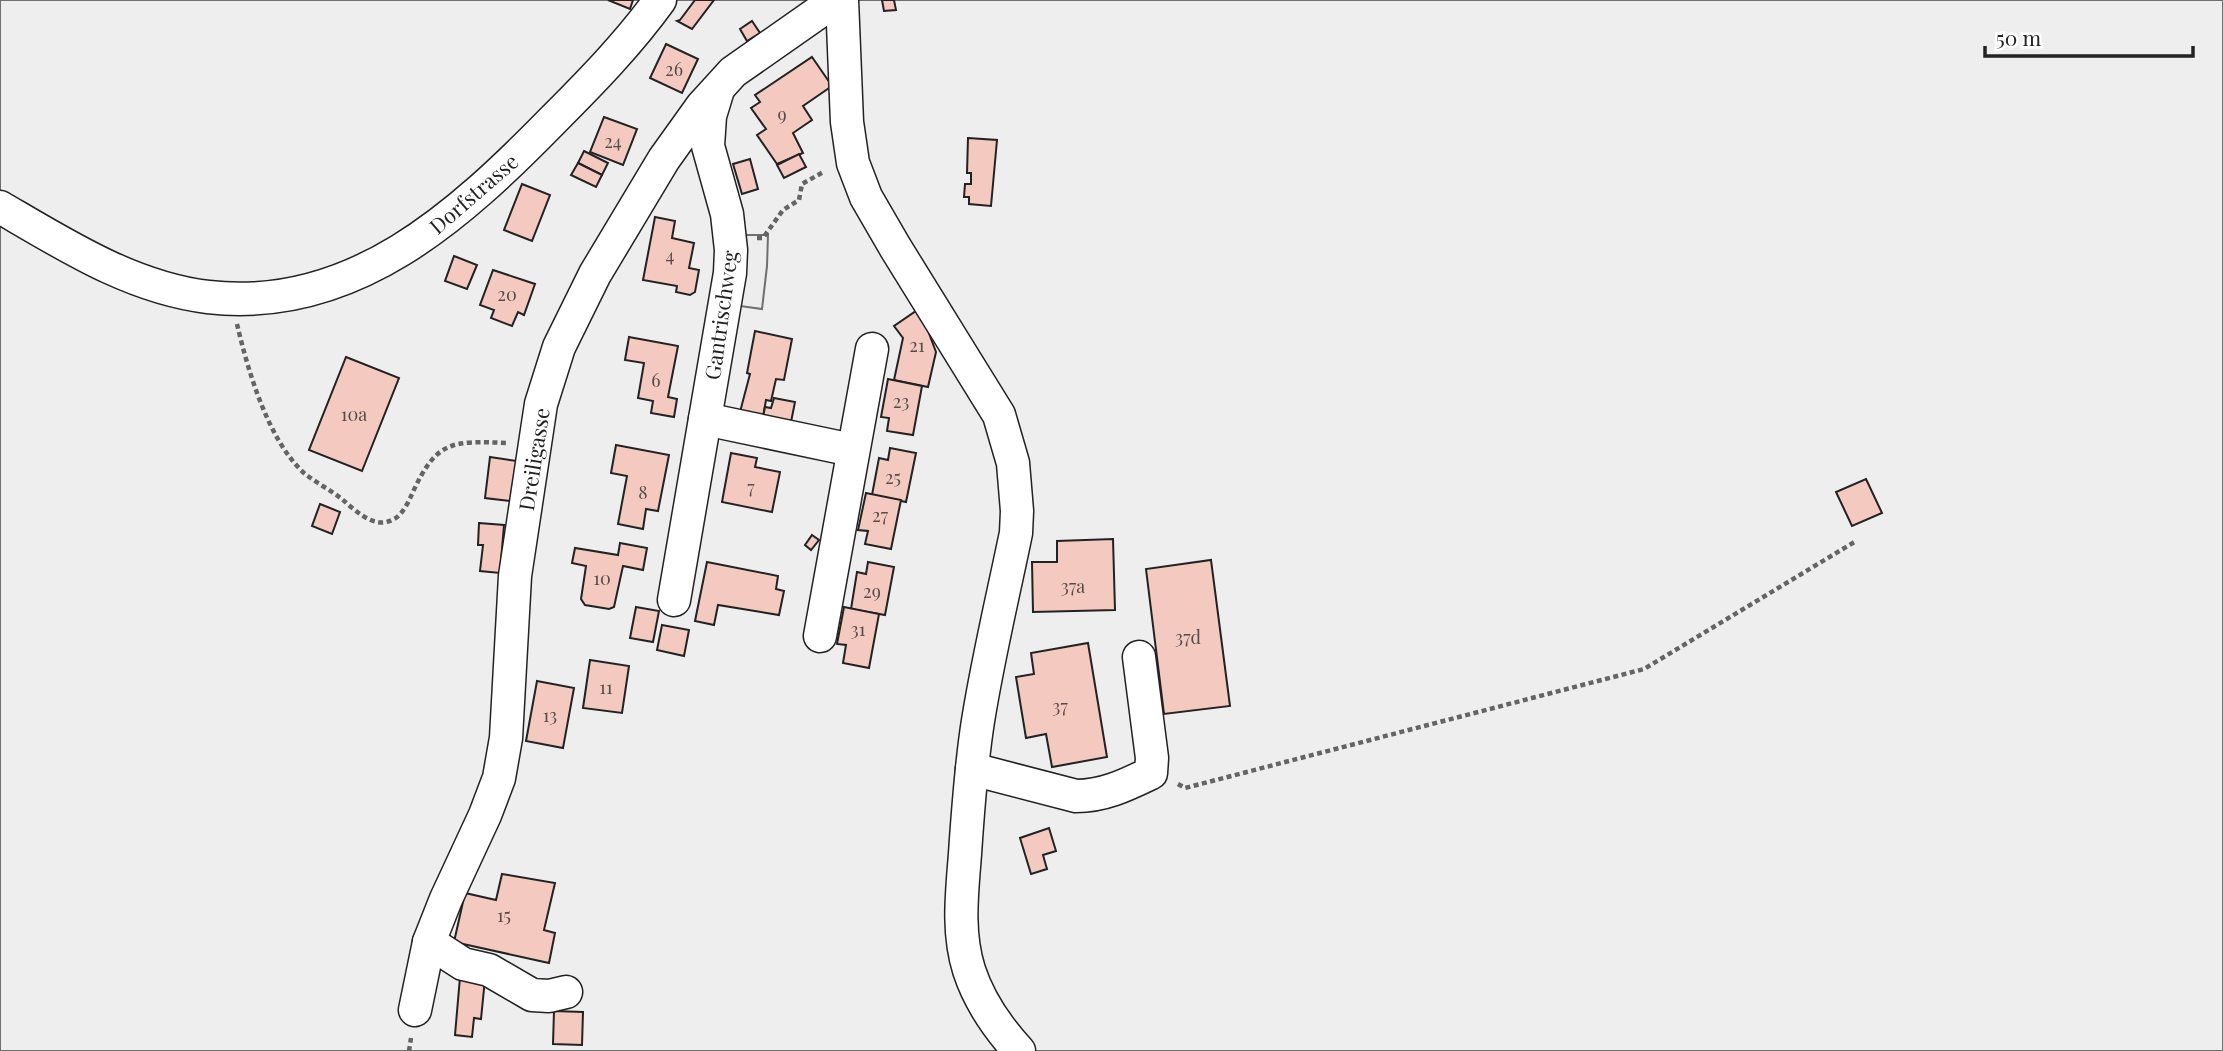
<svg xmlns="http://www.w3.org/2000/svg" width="2223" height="1051" viewBox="0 0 2223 1051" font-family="'Playfair Display',serif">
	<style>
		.green { fill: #eee; stroke: #6f6f6f; stroke-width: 2 }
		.parking { fill: #ededed; stroke: #6f6f6f; stroke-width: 2 }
		.building { fill: #f3c9c0; stroke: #222; stroke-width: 2 }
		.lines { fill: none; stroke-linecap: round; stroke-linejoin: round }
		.minor-casing { stroke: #222; stroke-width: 35 }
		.path { stroke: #646464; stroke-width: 4.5; stroke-dasharray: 5 3.5; stroke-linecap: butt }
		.minor { stroke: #fff; stroke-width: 32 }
		.labels { text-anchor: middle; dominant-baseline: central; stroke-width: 5; stroke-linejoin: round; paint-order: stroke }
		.number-label { font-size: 18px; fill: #564c4a }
		.street-label { font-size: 21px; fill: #222; stroke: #fff }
	</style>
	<rect width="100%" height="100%" fill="#fff"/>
	<!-- green -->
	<rect class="green" x="0" y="0" width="2223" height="1051"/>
	<!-- parking -->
	<path class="parking" d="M738 235H768L767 266 762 309 733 305Z"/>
	<!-- building -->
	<g class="building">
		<path d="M608 0H633L630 9Z"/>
		<path d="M695 0H714L692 29 677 21 680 20Z"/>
		<path d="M882 0H894L896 10 884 11Z"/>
		<path d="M752 21 760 33 747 41 740 29Z"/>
		<path d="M666 44 698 59 682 93 650 78Z"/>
		<path d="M812 57 832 86 803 106 812 120 793 133 803 153 777 164 757 135 766 129 751 108 760 102 755 95Z"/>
		<path d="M604 117 637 129 623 165 590 152Z"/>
		<path d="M968 138 997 140 991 206 969 204V197H964L965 184H971V173H967Z"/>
		<path d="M584 151 608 163 602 175 578 163Z"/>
		<path d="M799 154 806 167 784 178 777 165Z"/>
		<path d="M750 159 758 189 742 194 733 164Z"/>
		<path d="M578 163 602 175 596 187 571 175Z"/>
		<path d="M522 184 550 195 532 241 504 230Z"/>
		<path d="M655 217 675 221 672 238 694 243 689 268 699 270 695 292 690 295 676 292 677 286 643 280Z"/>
		<path d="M454 256 477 265 467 289 445 281Z"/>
		<path d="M493 270 535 284 524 315 518 312 512 326 491 318 494 310 480 305Z"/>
		<path d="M916 311 927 328 936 352 928 387 894 380 903 338 894 326Z"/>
		<path d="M755 331 792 339 784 380 776 379 771 401 766 400 763 417 740 412 750 374 747 373Z"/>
		<path d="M629 337 678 346 668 397 677 399 674 417 651 413 653 401 638 398 644 363 625 360Z"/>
		<path d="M346 357 399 378 362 471 309 450Z"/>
		<path d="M888 379 922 386 913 435 887 431 889 418 881 417Z"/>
		<path d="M774 398 795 402 791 422 763 417 765 407 771 408Z"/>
		<path d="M616 445 669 455 658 511 646 509 643 529 618 524 627 476 611 473Z"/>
		<path d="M890 448 916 453 906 502 872 495 879 458 888 460Z"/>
		<path d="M731 453 757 458 755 467 780 472 772 512 722 502Z"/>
		<path d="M490 457 524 462 519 502 485 498Z"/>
		<path d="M1866 479 1882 513 1852 526 1836 492Z"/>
		<path d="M866 493 901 500 891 549 865 544 868 531 858 530Z"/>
		<path d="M320 504 340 512 332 534 312 526Z"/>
		<path d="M479 523 504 525 500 573 480 571 483 545H478Z"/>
		<path d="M812 535 819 540 811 550 805 545Z"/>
		<path d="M1113 539 1115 610 1033 612 1032 562H1057V541Z"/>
		<path d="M620 543 647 548 643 570 623 566 614 607 609 609 585 605 581 599 586 566 572 563 575 548 618 555Z"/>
		<path d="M1211 560 1230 706 1164 714 1146 569Z"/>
		<path d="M707 562 778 576 776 589 784 591 779 615 718 605 714 625 695 621Z"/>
		<path d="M868 562 894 567 885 615 851 609 857 572 866 574Z"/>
		<path d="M636 607 659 611 653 642 630 638Z"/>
		<path d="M844 607 879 614 869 668 843 663 846 645 837 644Z"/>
		<path d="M662 625 689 630 684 656 657 650Z"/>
		<path d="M1088 643 1107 757 1052 767 1046 734 1026 738 1016 677 1034 674 1031 653Z"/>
		<path d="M590 660 629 666 622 713 583 708Z"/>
		<path d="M537 681 574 688 563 748 526 741Z"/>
		<path d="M1049 828 1056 851 1043 855 1047 869 1031 874 1020 838Z"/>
		<path d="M502 874 555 883 544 930 555 933 549 963 454 942 465 893 496 900Z"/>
		<path d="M460 977 485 979 481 1019 474 1018 472 1037 455 1035Z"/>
		<path d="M554 1011 583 1012 582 1045 553 1044Z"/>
	</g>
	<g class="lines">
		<!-- minor casing -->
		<g class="minor-casing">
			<g id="minor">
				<path d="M842 0 847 122 853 163 866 197 895 247 999 415 1013 463 1017 511 1016 533C1003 596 988 658 978 721 971 765 968 809 965 854 962 893 957 932 969 970 979 1001 997 1027 1019 1051"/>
				<path d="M0 207C65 245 132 288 208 297 353 314 460 215 554 119 591 82 629 43 660 0"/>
				<path d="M705 419 852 450"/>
				<path d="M674 600 730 273 731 250 727 214 708 146 710 116 717 93"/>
				<path d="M820 636 872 349"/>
				<path d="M972 769 1076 796C1104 796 1126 785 1151 773L1152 758 1139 657"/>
				<path d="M429 942 463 964 489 970 532 995 549 996 566 992"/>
				<path d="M415 1010 429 942 446 899 485 815 499 778 506 738 515 576 541 404 559 347 595 274 664 159 702 106 733 72 836 0"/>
			</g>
		</g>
		<!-- path -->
		<g class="path">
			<path d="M757 238H763L783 210 799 200 802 184 825 171"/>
			<path d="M237 324C248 371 268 440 304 473 316 483 331 490 343 500 357 512 375 530 394 519 402 515 408 503 412 494 437 439 452 441 508 443"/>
			<path d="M1178 784 1185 788 1644 669 1856 541"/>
			<path d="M409 1051 411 1038"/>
		</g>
		<!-- minor -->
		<use href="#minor" class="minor"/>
	</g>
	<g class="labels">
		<!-- number labels -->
		<g class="number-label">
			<text x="674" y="69">26</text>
			<text x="782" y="114">9</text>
			<text x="613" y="141">24</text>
			<text x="670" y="255">4</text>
			<text x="507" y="294">20</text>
			<text x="917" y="345">21</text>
			<text x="656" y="380">6</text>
			<text x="901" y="401">23</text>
			<text x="354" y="414">10a</text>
			<text x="893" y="477">25</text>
			<text x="751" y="487">7</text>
			<text x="643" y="492">8</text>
			<text x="880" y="515">27</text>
			<text x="602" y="578">10</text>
			<text x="1073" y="586">37a</text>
			<text x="872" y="591">29</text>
			<text x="858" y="629">31</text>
			<text x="1188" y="637">37d</text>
			<text x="606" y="687">11</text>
			<text x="1060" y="706">37</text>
			<text x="550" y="715">13</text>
			<text x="504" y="915">15</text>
		</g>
		<!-- street labels -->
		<g class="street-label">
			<text transform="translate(473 193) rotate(-41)">Dorfstrasse</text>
			<text transform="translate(720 315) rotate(-82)">Gantrischweg</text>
			<text transform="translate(533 459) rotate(-81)">Dreiligasse</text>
		</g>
	</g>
	<!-- scale -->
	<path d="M1985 46v10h208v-10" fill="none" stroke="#222222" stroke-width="3.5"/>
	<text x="1996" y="46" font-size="21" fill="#222222" stroke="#ffffff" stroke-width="5" paint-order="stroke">50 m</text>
</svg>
